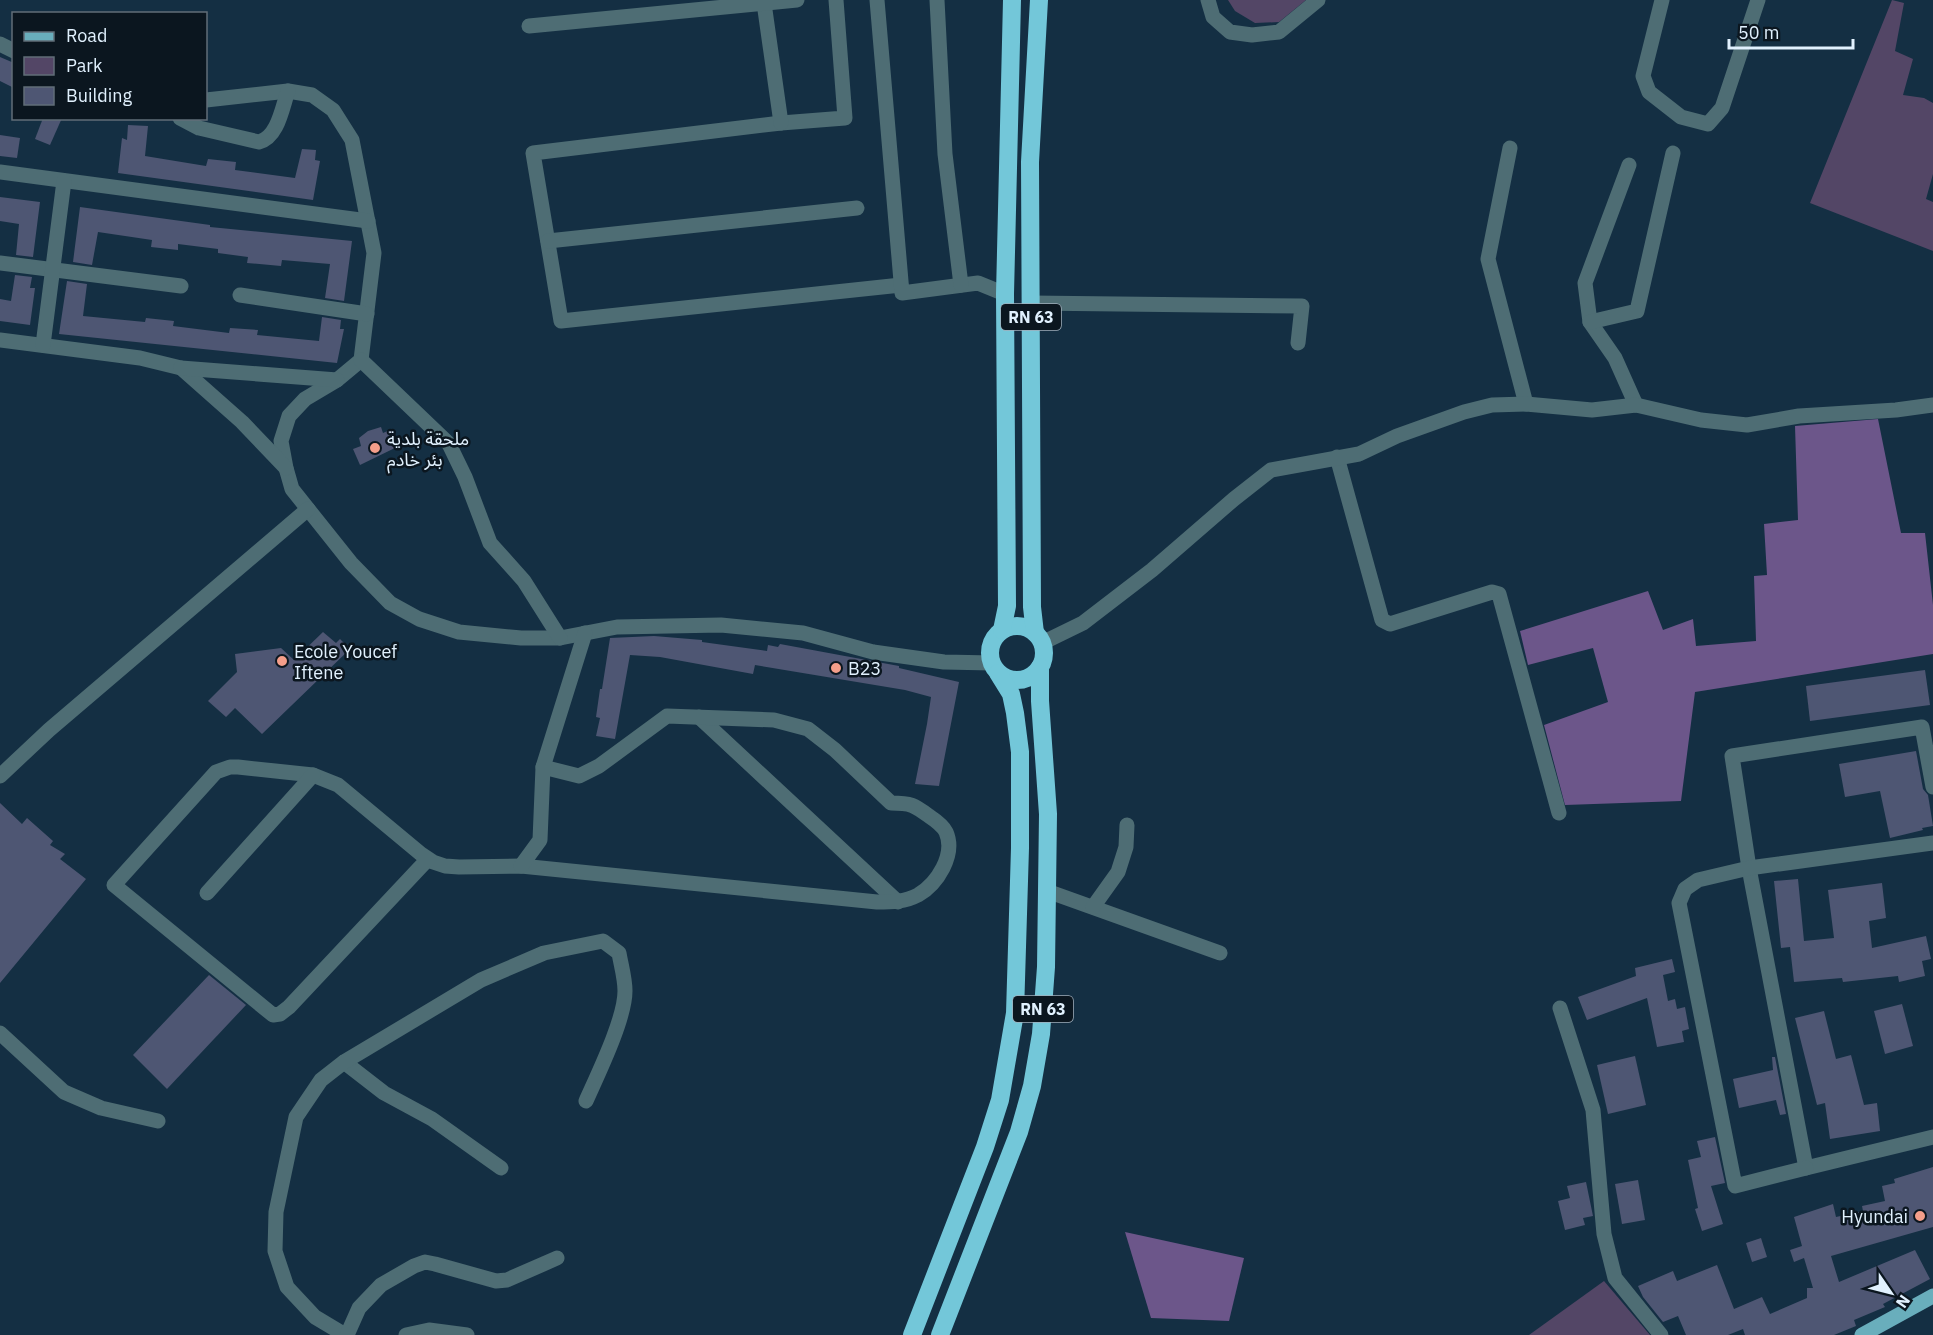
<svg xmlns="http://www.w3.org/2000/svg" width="1933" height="1335" viewBox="0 0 1933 1335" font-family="'IBM Plex Sans','Noto Sans Arabic',sans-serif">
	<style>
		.green { fill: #534666 }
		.forest { fill: #6c568a }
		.building { fill: #4e5673 }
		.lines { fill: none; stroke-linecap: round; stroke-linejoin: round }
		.minor { stroke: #4e6d74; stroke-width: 15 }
		.major { stroke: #69aebc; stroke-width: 15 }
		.highway { stroke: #73c7d9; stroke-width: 18 }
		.poi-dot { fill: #f49e8a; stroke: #0b161f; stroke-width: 2 }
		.labels { text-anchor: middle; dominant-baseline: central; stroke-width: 5; stroke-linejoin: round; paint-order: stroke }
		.shield { fill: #0b161f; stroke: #a1afbb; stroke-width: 1.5 }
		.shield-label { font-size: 16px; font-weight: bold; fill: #e1f1fe }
		.poi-label { font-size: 18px; fill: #e1f1fe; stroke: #0b161f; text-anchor: start }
	</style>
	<rect width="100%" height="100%" fill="#142f43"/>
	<!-- green -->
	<g class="green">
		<path d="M1228 0H1306L1279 22 1255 23 1235 11Z"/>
		<path d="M1892 0 1904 3 1895 51 1913 59 1903 95 1924 98 1933 103V174L1926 199 1933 202V251L1810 203Z"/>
		<path d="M1604 1281 1650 1335H1529Z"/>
	</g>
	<!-- forest -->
	<g class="forest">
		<path d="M1878 419 1901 533H1925L1933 605V654L1695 692 1681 801 1565 805 1544 725 1608 702 1593 648 1528 665 1520 631 1648 591 1663 630 1693 619 1696 646 1756 641 1754 576 1767 575 1764 524 1798 520 1795 426Z"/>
		<path d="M1125 1232 1244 1258 1229 1321 1151 1318Z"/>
	</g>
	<!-- building -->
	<g class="building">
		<path d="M0 57 14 63V88L0 81Z"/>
		<path d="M43 118H62L50 145 35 139Z"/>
		<path d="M128 125 148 126 145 156 206 166 208 159 236 162 235 170 295 178 302 149 316 150 315 160 320 161 313 200 118 173 122 138 127 140Z"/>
		<path d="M0 135 20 138 17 158 0 156Z"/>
		<path d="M0 197 40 202 33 257 16 255 19 224 0 221Z"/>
		<path d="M80 207 210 225V227L352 241 344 301 325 298 330 264 282 260 281 266 247 263 248 257 218 253V249L178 244V250L151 247 152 240 98 232 92 265 73 262Z"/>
		<path d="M15 275 32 277 30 288H35L30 325 0 321V299L11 301Z"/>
		<path d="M67 281 87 284 83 316 145 322 146 318 174 321 173 326 229 333 230 328 258 330 257 335 319 341 322 317 341 320 340 329H344L337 363 59 334Z"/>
		<path d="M381 427 383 433 392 429 399 446 360 465 353 449 361 446 359 438 368 431Z"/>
		<path d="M323 632 336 643 340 639 350 649 262 734 235 708 226 717 208 701 237 672 235 654 281 648 294 660Z"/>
		<path d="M654 636 702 640V642L767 651 768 645 778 647 780 644 899 666V668L959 682 939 786 915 784 927 724 931 697 905 690 755 665 753 674 660 657 630 655 615 739 596 736 600 718 596 717 600 689H602L610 638Z"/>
		<path d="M1925 670 1930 705 1810 721 1806 686Z"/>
		<path d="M1916 751 1923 789 1928 795 1933 826 1922 828 1923 830 1890 838 1880 791 1845 797 1839 764Z"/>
		<path d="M0 803 22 824 27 818 53 841 50 845 65 854 60 859 86 879 0 983Z"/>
		<path d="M1798 879 1804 941 1834 938 1828 890 1882 883 1886 918 1869 921 1872 948 1926 936 1931 959 1922 961 1925 976 1899 982 1898 976 1843 982 1842 978 1794 982 1790 947 1781 948 1774 881Z"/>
		<path d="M1672 959 1675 972 1663 975 1668 1001 1675 999 1677 1009 1685 1007 1689 1029 1682 1031 1684 1042 1657 1047 1647 998 1587 1020 1578 997 1636 976 1635 968Z"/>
		<path d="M209 975 246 1005 167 1089 133 1055Z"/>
		<path d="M1902 1004 1913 1046 1885 1054 1874 1011Z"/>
		<path d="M1824 1011 1836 1059 1851 1055 1864 1105 1877 1103 1880 1131 1830 1139 1825 1103 1817 1105 1795 1018Z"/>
		<path d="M1635 1056 1646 1105 1608 1114 1597 1065Z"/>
		<path d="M1772 1057H1775L1786 1114 1780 1115 1776 1100 1739 1108 1733 1079 1773 1070Z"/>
		<path d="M1715 1137 1725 1183 1711 1186 1723 1224 1702 1231 1695 1209 1698 1208 1688 1160 1701 1157 1697 1141Z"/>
		<path d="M1933 1167V1227L1831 1256 1839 1282 1915 1250 1930 1279 1883 1304 1885 1307 1854 1320 1856 1326 1834 1335H1745L1743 1329 1728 1335H1686L1678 1316 1663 1322 1643 1297 1638 1286 1673 1271 1677 1281 1717 1265 1734 1309 1762 1297 1770 1314 1807 1298V1288H1813L1804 1258 1794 1262 1790 1250 1802 1246 1794 1217 1833 1204 1836 1217 1863 1211 1862 1206 1885 1201 1882 1186 1895 1183 1894 1179Z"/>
		<path d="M1638 1180 1645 1220 1622 1224 1615 1184Z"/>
		<path d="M1586 1182 1593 1216 1583 1218 1585 1225 1565 1230 1558 1201 1570 1198 1567 1186Z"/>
		<path d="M1761 1238 1767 1257 1752 1262 1746 1243Z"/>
	</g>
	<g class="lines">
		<!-- minor -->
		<g class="minor">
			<path d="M836 0 845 118 781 123 533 153 561 321 901 285"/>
			<path d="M877 0 902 293 978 283 1005 294"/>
			<path d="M937 0 945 154 961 285"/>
			<path d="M1208 0 1213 17 1230 32 1252 35 1279 32 1318 0"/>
			<path d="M1662 0 1643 76 1649 92 1681 117 1708 124 1722 108 1758 0"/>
			<path d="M764 3 781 123"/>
			<path d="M529 26 797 0"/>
			<path d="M0 44 14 51"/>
			<path d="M206 100 288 91 312 95 333 110 352 140 374 253 361 360 337 380 305 399 289 416 281 441 286 468 292 489 351 563 390 603 419 619 459 632 521 638H560L617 627 721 625 803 633 873 652 944 662 992 663"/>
			<path d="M180 118 199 128 259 142C278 137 282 108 288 91"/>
			<path d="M1510 148 1488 259 1526 404"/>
			<path d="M1629 165 1585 283 1590 322 1615 358 1636 405"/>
			<path d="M0 172 368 221"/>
			<path d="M548 241 857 208"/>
			<path d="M0 263 181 286"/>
			<path d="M240 295 367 314"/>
			<path d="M1031 303 1302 306 1298 343"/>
			<path d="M1590 322 1637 311 1673 153"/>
			<path d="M0 340 140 358 181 368 242 422 286 468"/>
			<path d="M43 345 64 181"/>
			<path d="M361 360 449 444 465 477 490 543 524 581 560 638"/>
			<path d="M181 368 337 380"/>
			<path d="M1337 457 1382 620 1390 624 1492 592 1499 594 1559 813"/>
			<path d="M1042 643 1083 623 1152 570 1234 499 1271 470 1359 454 1397 436 1464 412 1492 405 1526 404 1592 410 1636 405 1701 420 1747 425 1799 416 1896 410 1933 405"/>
			<path d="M699 717 898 902"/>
			<path d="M0 776 49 730 308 509"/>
			<path d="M1933 787 1922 727 1732 756 1749 868 1806 1168 1933 1137"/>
			<path d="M428 859 289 1007 280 1014 273 1015 114 885 216 772 230 767H238L313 775 338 785 421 854 433 862 445 866 459 867 521 866 877 902C891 902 905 902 918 895 937 884 956 855 946 832 943 826 935 820 929 816 914 805 911 803 891 803L835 750 808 729 774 720 667 716 599 766 579 776 543 767"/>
			<path d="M521 866 540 840 543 767 585 633"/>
			<path d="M1047 891 1220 953"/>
			<path d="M207 893 313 775"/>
			<path d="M1093 907 1118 872 1126 847 1127 825"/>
			<path d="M1560 1008 1593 1110 1604 1234 1615 1278 1661 1335"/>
			<path d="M0 1033 64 1092 101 1108 158 1121"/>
			<path d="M344 1062 384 1093 432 1119 501 1168"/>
			<path d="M1806 1168 1735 1186 1679 903 1685 889 1698 880 1749 868 1933 843"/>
			<path d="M345 1335 315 1317 287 1287 275 1251 276 1212 296 1117 321 1080 344 1062 481 980 544 953 603 941 619 953C621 965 625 978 625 991 625 1019 598 1074 586 1101"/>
			<path d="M347 1335 359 1308 381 1285 414 1266 425 1262 435 1264 496 1281 507 1280 557 1258"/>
			<path d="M406 1335 429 1330 467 1335"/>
		</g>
		<!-- major -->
		<path class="major" d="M1862 1335 1933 1296"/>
		<!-- highway -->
		<g class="highway">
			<circle cx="1017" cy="653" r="27"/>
			<path d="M1002 630 1007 606 1005 294 1012 0"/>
			<path d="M1035 633 1032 607 1030 162 1039 0"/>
			<path d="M912 1335 985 1147 1000 1100 1015 1013 1020 848V752L1015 713 1011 694 998 673"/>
			<path d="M940 1335 1019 1132 1032 1086 1041 1034 1046 967 1048 814 1040 701V667"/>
		</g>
	</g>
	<!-- markers -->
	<g class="poi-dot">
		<circle cx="375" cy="448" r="6"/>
		<circle cx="282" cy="661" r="6"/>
		<circle cx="836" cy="668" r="6"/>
		<circle cx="1920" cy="1216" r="6"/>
	</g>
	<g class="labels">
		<!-- shield labels -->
		<g class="shield">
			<rect x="1001" y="304" width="60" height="26" rx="4.5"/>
			<rect x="1013" y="996" width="60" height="26" rx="4.5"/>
		</g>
		<g class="shield-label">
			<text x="1031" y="317">RN 63</text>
			<text x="1043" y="1009">RN 63</text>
		</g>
		<!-- poi labels -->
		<g class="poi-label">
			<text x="387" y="438">ملحقة بلدية<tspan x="387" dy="21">بئر خادم</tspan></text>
			<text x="294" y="651">Ecole Youcef<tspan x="294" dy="21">Iftene</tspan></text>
			<text x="848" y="668">B23</text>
			<text x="1908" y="1216" text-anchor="end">Hyundai</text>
		</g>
	</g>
	<!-- legend -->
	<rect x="12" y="12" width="195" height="108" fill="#0b161f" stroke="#616e78" stroke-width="1.5"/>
	<rect x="24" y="32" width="30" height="9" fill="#69aebc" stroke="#616e78" stroke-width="1.5"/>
	<text x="66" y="42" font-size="18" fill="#e1f1fe">Road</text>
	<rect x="24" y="57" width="30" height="18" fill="#534666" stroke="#616e78" stroke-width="1.5"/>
	<text x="66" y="72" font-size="18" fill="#e1f1fe">Park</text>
	<rect x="24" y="87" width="30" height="18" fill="#4e5673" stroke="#616e78" stroke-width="1.5"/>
	<text x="66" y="102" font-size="18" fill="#e1f1fe">Building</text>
	<!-- north arrow -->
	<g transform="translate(1891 1293) rotate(125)" stroke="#0b161f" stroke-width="4.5" paint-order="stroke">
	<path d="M0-4.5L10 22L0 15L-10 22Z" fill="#e1f1fe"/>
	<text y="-9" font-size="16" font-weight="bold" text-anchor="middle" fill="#e1f1fe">N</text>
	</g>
	<!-- scale -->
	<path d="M1729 39v9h124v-9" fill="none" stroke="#e1f1fe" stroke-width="3"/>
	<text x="1738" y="39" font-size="18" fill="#e1f1fe" stroke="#0b161f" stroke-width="4.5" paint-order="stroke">50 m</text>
</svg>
